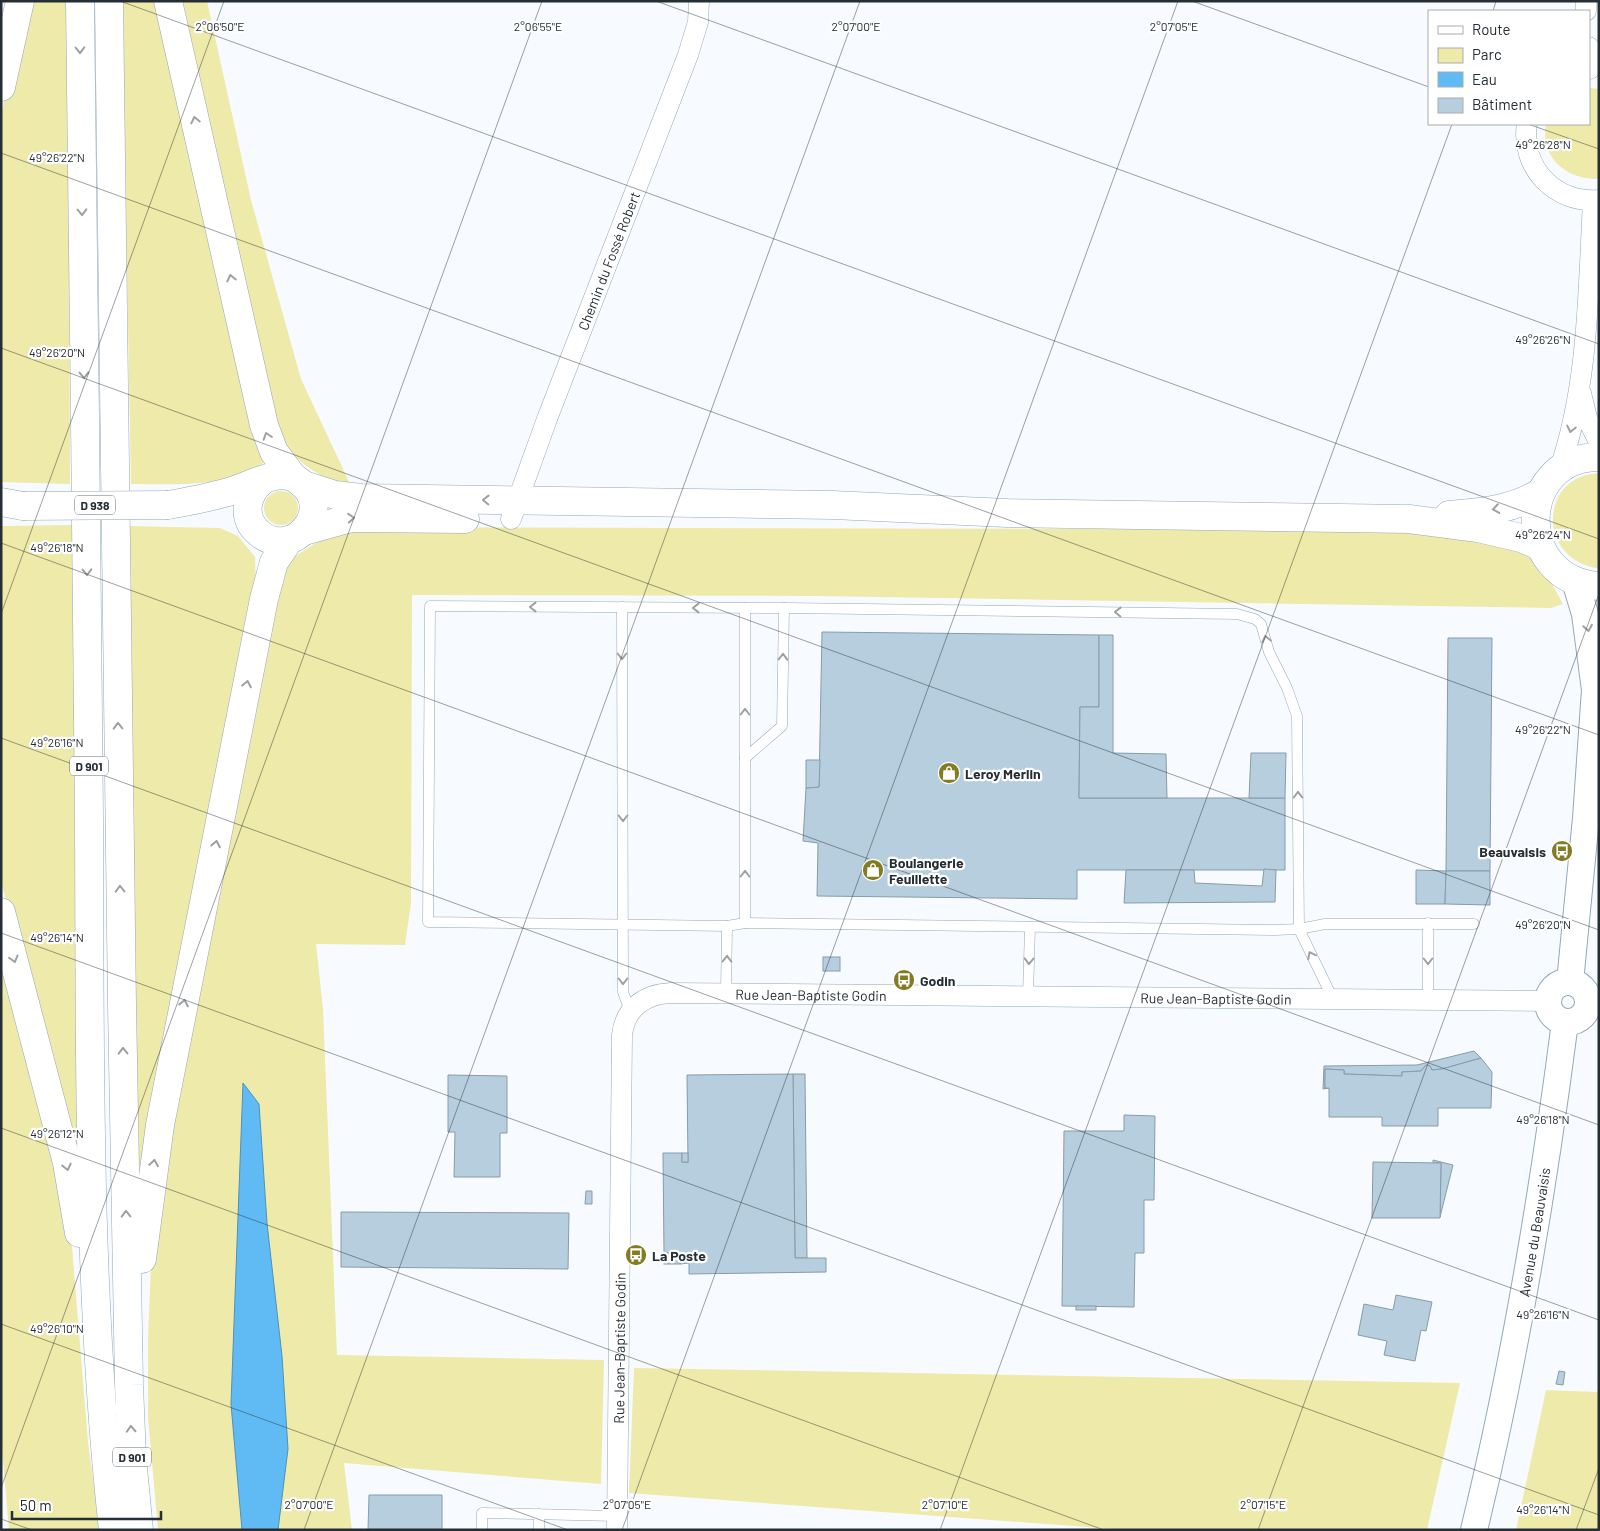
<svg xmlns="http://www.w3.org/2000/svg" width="1600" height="1531" viewBox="0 0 1600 1531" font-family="Barlow,sans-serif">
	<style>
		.green { fill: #eeeaa9 }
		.water { fill: #60bbf5; stroke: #4e91bb }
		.building { fill: #b7cedf; stroke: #869cab }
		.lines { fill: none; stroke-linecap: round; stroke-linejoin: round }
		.service-casing { stroke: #92a8b8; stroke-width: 11 }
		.minor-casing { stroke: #92a8b8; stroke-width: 21 }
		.tertiary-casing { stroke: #92a8b8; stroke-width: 28 }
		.secondary-casing { stroke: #92a8b8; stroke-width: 29 }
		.primary-casing { stroke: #92a8b8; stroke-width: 29 }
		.service { stroke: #fff; stroke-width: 10 }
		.minor { stroke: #fff; stroke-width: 20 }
		.tertiary { stroke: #fff; stroke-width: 26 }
		.secondary { stroke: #fff; stroke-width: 28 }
		.primary { stroke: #fff; stroke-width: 28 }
		.primary-bridge-casing { stroke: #92a8b8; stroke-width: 29; stroke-linecap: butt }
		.primary-bridge { stroke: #fff; stroke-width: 28 }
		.oneway { stroke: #9da1a4 }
		.ticks { fill: none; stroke: #252e34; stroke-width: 1; stroke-opacity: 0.45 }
		.labels { text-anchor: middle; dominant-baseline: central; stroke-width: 4.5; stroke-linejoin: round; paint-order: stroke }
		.shield { fill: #fff; stroke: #666d71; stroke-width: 1 }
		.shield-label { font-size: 12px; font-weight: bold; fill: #252e34 }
		.street-label { font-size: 14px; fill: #252e34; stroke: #fff }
		.poi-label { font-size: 14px; font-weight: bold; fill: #252e34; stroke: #fff; text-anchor: start }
		.ticks-label { font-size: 12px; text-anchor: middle; fill: #252e34; stroke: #fff; stroke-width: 4.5; stroke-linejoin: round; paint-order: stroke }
	</style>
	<rect width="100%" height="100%" fill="#f7fbff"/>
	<!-- green -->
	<g class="green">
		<path d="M26 1H68L70 484 1 482V115Z"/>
		<path d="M122 1H161L268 459C237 489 172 484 131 484Z"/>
		<path d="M183 1H207L251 200 301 379 351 486C316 477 305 466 279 442Z"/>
		<path d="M1589 88 1599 89V178L1595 179C1564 178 1540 156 1546 124H1589Z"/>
		<path d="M1599 473V568H1596C1537 557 1539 476 1599 473Z"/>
		<circle cx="281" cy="508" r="17"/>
		<path d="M74 525 83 1191 1 881V526Z"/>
		<path d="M129 526 220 528 238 536 255 557 256 586 146 1164 135 1165Z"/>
		<path d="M340 527 1430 530 1521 548 1552 584 1563 604 1551 608 815 596 412 595 411 903 405 945 316 944 323 1009 337 1355 604 1360 601 1484 344 1463 352 1530H158L148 1417V1338L152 1240 272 587 291 559Z"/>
		<path d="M1 940 69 1210 88 1442 100 1530H9L1 1437Z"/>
		<path d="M634 1368 1460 1383 1427 1530H1127L629 1493Z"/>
		<path d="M1546 1390 1599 1392V1530H1516Z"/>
	</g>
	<!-- water -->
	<path class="water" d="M243 1083 259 1104 267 1223 282 1356 288 1449 278 1530H242L231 1404Z"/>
	<!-- building -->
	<g class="building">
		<path d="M822 632 1099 635V707H1080L1079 798H1285V870H1077V899L817 896 818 843 803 841 806 788 819 787Z"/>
		<path d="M1099 635H1113V753L1166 754 1167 798H1079L1080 707H1099Z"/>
		<path d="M1448 638H1492L1490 871H1446Z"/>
		<path d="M1251 753H1286L1285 798H1249Z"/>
		<path d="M806 760H820L819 787 806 788Z"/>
		<path d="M1264 869 1276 870 1275 902 1124 903 1126 870H1194L1195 883 1262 886Z"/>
		<path d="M1416 870 1446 871 1445 904H1416Z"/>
		<path d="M1446 871H1490V905L1445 904Z"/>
		<rect x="823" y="957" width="17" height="14"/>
		<path d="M1474 1051 1481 1058 1442 1069 1432 1070 1430 1066 1426 1065 1421 1071 1402 1072V1076L1344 1074V1070L1325 1069V1088H1329L1323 1089 1324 1066 1417 1065Z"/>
		<path d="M1481 1058 1492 1072 1491 1108H1438V1126H1382V1117H1329V1088H1325V1069L1344 1070V1074L1402 1076V1072L1421 1071 1426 1065 1430 1066 1432 1070 1442 1069Z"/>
		<path d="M793 1074H805L807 1258H795Z"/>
		<path d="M793 1074 795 1258H826V1272L689 1274V1263L680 1264V1253H664L663 1153H682V1162H688L687 1075Z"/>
		<path d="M448 1075 507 1076V1133H500V1177H454L455 1132H448Z"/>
		<path d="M1124 1115 1155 1116 1154 1200H1144V1253H1135L1134 1307 1062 1306 1064 1131H1124Z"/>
		<rect x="682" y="1153" width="6" height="9"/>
		<path d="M1433 1160 1453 1165 1440 1217 1441 1163H1433Z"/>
		<path d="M1373 1162 1441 1163 1440 1218H1372Z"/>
		<path d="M586 1191H592V1204H585Z"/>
		<path d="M341 1212 569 1213 568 1269 341 1267Z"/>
		<rect x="664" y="1253" width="16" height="11"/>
		<path d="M1396 1295 1432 1302 1426 1331 1421 1330 1415 1361 1384 1355 1387 1341 1358 1335 1364 1304 1393 1310Z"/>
		<rect x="1076" y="1306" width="20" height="4"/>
		<path d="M1559 1371 1565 1372 1563 1385 1556 1384Z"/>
		<path d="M369 1495H442V1530H368Z"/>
	</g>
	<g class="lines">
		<!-- service casing -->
		<g class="service-casing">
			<g id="service">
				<path d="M622 607 623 992 630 1011"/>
				<path d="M745 608V923"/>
				<path d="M784 608 1237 614 1255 619 1261 624 1269 652 1287 688 1297 716 1299 929 1333 999"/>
				<path d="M745 758 782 726 784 608 430 606 428 922 727 926 745 923 1275 930 1299 929 1325 924H1474"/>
				<path d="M726 993 727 926"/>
				<path d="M1028 996 1030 927"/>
				<path d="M1428 999V923"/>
				<path d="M482 1530V1513L617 1516"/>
				<path d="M539 1530V1514"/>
			</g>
		</g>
		<!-- minor casing -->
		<g class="minor-casing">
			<g id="minor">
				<path d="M1586 1V11"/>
				<path d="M1589 47 1590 69"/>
				<path d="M1527 124C1520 167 1555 204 1599 200"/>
				<path d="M1581 393 1587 418 1599 442"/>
				<path d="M1559 471C1589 385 1588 291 1593 201"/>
				<path id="s1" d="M511 519 547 419 688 55 698 22 699 1"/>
				<path d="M1587 1000H1599"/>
				<path id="s2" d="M617 1530 622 1035C625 1008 645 994 671 993L1548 1001"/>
			</g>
		</g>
		<!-- tertiary casing -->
		<g class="tertiary-casing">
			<g id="tertiary">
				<path d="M1575 581 1585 614 1595 690"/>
				<path d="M1570 982 1586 818 1595 690 1599 672"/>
				<circle cx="1568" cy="1002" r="20"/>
				<path id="s3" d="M1474 1530C1515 1362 1543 1193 1565 1022"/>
			</g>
		</g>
		<!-- secondary casing -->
		<g class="secondary-casing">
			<g id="secondary">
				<path d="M1599 457C1516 457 1513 580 1599 586"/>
				<path d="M304 485 335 495 361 498 833 505 1007 513 1409 519 1478 528 1521 538 1540 546"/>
				<path d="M1449 515C1481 512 1513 510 1541 492"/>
				<path d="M304 531 351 518 465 519"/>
			</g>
		</g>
		<!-- primary casing -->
		<g class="primary-casing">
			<g id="primary">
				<path d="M80 1C83 273 87 544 89 816 90 1054 87 1293 113 1530"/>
				<path d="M109 1 122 1005 129 1385 132 1458 139 1530"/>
				<path d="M168 1 264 425 274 452 293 477"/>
				<path d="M1 87 20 1"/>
				<path d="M1 502 23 506"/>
				<path d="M168 505C191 501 213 497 235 490 247 486 259 480 271 477 281 474 292 475 300 482 336 508 293 562 259 533 241 518 246 494 262 481"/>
				<path d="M1 912 67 1163 79 1233"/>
				<path d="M142 1259 160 1125 264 599 274 562 289 540"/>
			</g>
		</g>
		<!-- service -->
		<use href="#service" class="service"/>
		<!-- minor -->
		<use href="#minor" class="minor"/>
		<!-- tertiary -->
		<use href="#tertiary" class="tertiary"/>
		<!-- secondary -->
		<use href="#secondary" class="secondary"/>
		<!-- primary -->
		<use href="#primary" class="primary"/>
		<!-- primary-bridge casing -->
		<g class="primary-bridge-casing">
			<path id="primary-bridge" d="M23 506 168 505"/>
		</g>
		<!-- primary-bridge -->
		<use href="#primary-bridge" class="primary-bridge"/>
	</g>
	<!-- one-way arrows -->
	<defs><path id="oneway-chevron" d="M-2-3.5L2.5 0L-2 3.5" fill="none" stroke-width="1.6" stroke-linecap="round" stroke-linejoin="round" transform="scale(1.25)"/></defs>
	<g class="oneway">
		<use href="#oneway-chevron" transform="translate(80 50) rotate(89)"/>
		<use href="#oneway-chevron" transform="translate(195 120) rotate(-103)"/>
		<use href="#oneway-chevron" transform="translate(82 212) rotate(89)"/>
		<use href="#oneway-chevron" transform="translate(231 278) rotate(-103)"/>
		<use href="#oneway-chevron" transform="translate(84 375) rotate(89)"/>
		<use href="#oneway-chevron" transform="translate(1571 429) rotate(102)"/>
		<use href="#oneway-chevron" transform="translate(267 436) rotate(-108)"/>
		<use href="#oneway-chevron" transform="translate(486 500) rotate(-179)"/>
		<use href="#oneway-chevron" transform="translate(1496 509) rotate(171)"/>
		<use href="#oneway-chevron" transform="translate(351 518) rotate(-5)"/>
		<use href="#oneway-chevron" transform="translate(87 572) rotate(89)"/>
		<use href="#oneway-chevron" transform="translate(533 607) rotate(-180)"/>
		<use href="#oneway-chevron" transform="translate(696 608) rotate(-180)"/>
		<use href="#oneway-chevron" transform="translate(1118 612) rotate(-179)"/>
		<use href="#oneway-chevron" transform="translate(1588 628) rotate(81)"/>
		<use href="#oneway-chevron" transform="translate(1266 639) rotate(-103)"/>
		<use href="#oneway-chevron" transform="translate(622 656) rotate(90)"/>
		<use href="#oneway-chevron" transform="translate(783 657) rotate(-89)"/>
		<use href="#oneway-chevron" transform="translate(247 684) rotate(-79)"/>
		<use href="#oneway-chevron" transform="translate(745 712) rotate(-90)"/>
		<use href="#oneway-chevron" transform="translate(118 726) rotate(-91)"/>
		<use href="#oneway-chevron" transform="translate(1298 795) rotate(-90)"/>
		<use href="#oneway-chevron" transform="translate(623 818) rotate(90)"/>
		<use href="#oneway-chevron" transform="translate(216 844) rotate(-79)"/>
		<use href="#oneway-chevron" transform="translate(745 874) rotate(-90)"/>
		<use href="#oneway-chevron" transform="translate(120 889) rotate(-91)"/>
		<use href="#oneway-chevron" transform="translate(1311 955) rotate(-116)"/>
		<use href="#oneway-chevron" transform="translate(14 959) rotate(75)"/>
		<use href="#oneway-chevron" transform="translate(727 959) rotate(-89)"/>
		<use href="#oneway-chevron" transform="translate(1029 961) rotate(91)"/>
		<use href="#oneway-chevron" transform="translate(1428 961) rotate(90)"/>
		<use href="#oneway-chevron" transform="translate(623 981) rotate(90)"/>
		<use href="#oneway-chevron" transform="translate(184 1003) rotate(-79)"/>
		<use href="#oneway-chevron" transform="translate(123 1051) rotate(-91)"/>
		<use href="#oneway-chevron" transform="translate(154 1163) rotate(-81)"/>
		<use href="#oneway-chevron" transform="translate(67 1167) rotate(77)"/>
		<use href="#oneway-chevron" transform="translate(126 1214) rotate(-91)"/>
		<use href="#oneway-chevron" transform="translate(131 1429) rotate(-93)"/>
	</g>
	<!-- ticks -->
	<path class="ticks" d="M120 1 1599 539M656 1 1599 344M1192 1 1429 87M1493 11 1496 1M1528 124 1599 149M1 153 1599 735M1 348 1599 930M1 543 1599 1125M1 614 224 1M1 738 1599 1320M1 933 1599 1515M1 1128 1104 1530M1 1324 568 1530M1 1488 542 1M1 1519 32 1530M304 1530 860 1M622 1530 1178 1M940 1530 1452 124M1258 1530 1599 594M1576 1530 1599 1468"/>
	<!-- icons -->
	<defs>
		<g id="shop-disc" transform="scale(1.125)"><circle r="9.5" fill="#827c23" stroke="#fff"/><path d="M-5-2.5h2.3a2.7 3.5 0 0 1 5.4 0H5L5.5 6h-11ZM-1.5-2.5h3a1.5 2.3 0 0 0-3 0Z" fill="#fff"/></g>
		<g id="bus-disc" transform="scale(1.125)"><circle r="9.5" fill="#827c23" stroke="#fff"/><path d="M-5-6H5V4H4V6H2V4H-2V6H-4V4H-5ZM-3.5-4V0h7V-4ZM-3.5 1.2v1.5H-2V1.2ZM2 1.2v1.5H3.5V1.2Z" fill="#fff"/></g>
	</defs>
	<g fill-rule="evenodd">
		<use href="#shop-disc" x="949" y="773"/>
		<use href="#bus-disc" x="1562" y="851"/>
		<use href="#shop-disc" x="873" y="870"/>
		<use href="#bus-disc" x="904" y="980"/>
		<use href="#bus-disc" x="636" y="1255"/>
	</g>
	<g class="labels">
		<!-- shield labels -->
		<g class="shield">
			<rect x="75" y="495.5" width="40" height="19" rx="4"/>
			<rect x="70" y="756.5" width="38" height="19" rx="4"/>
			<rect x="113" y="1447.5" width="38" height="19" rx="4"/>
		</g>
		<g class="shield-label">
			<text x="95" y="505">D 938</text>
			<text x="89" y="766">D 901</text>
			<text x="132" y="1457">D 901</text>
		</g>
		<!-- street labels -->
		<g class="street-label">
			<text stroke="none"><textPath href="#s1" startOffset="276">Chemin du Fossé Robert</textPath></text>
			<text stroke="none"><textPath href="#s2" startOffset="706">Rue Jean-Baptiste Godin</textPath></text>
			<text stroke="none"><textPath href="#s2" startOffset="1111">Rue Jean-Baptiste Godin</textPath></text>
			<text stroke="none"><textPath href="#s3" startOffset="304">Avenue du Beauvaisis</textPath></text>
			<text stroke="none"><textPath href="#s2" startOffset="182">Rue Jean-Baptiste Godin</textPath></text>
		</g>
		<!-- poi labels -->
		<g class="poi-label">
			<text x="965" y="773">Leroy Merlin</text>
			<text x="1546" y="851" text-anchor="end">Beauvaisis</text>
			<text x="889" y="862">Boulangerie<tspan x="889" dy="16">Feuillette</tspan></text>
			<text x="920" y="980">Godin</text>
			<text x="652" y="1255">La Poste</text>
		</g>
	</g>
	<g class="ticks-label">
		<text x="220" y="31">2°06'50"E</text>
		<text x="538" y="31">2°06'55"E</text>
		<text x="856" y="31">2°07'00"E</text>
		<text x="1174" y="31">2°07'05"E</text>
		<text x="1543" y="149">49°26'28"N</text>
		<text x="57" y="162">49°26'22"N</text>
		<text x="1543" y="344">49°26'26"N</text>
		<text x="57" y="357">49°26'20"N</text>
		<text x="1543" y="539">49°26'24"N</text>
		<text x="57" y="552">49°26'18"N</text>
		<text x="1543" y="734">49°26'22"N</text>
		<text x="57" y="747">49°26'16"N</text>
		<text x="1543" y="929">49°26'20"N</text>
		<text x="57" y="942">49°26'14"N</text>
		<text x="1543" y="1124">49°26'18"N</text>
		<text x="57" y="1138">49°26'12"N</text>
		<text x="1543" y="1319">49°26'16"N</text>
		<text x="57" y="1333">49°26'10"N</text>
		<text x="309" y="1509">2°07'00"E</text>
		<text x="627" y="1509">2°07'05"E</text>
		<text x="945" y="1509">2°07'10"E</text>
		<text x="1263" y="1509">2°07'15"E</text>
		<text x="1543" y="1514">49°26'14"N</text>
	</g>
	<!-- border -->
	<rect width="1600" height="1531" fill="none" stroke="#252e34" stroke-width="5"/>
	<!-- legend -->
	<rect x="1428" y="10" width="162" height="115" fill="#ffffff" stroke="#a8abae"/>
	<rect x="1438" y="26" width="25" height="8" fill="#ffffff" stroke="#a8abae"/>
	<text x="1472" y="35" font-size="15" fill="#252e34">Route</text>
	<rect x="1438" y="48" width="25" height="15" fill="#eeeaa9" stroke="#a8abae"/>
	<text x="1472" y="60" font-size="15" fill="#252e34">Parc</text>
	<rect x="1438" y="72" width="25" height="15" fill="#60bbf5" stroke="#a8abae"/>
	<text x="1472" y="85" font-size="15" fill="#252e34">Eau</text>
	<rect x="1438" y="98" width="25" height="15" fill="#b7cedf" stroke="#a8abae"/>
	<text x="1472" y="110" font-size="15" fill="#252e34">Bâtiment</text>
	<!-- scale -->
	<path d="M12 1511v8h149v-8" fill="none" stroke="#252e34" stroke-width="2.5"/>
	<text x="20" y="1511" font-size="15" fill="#252e34" stroke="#ffffff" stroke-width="4" paint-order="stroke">50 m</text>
</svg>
